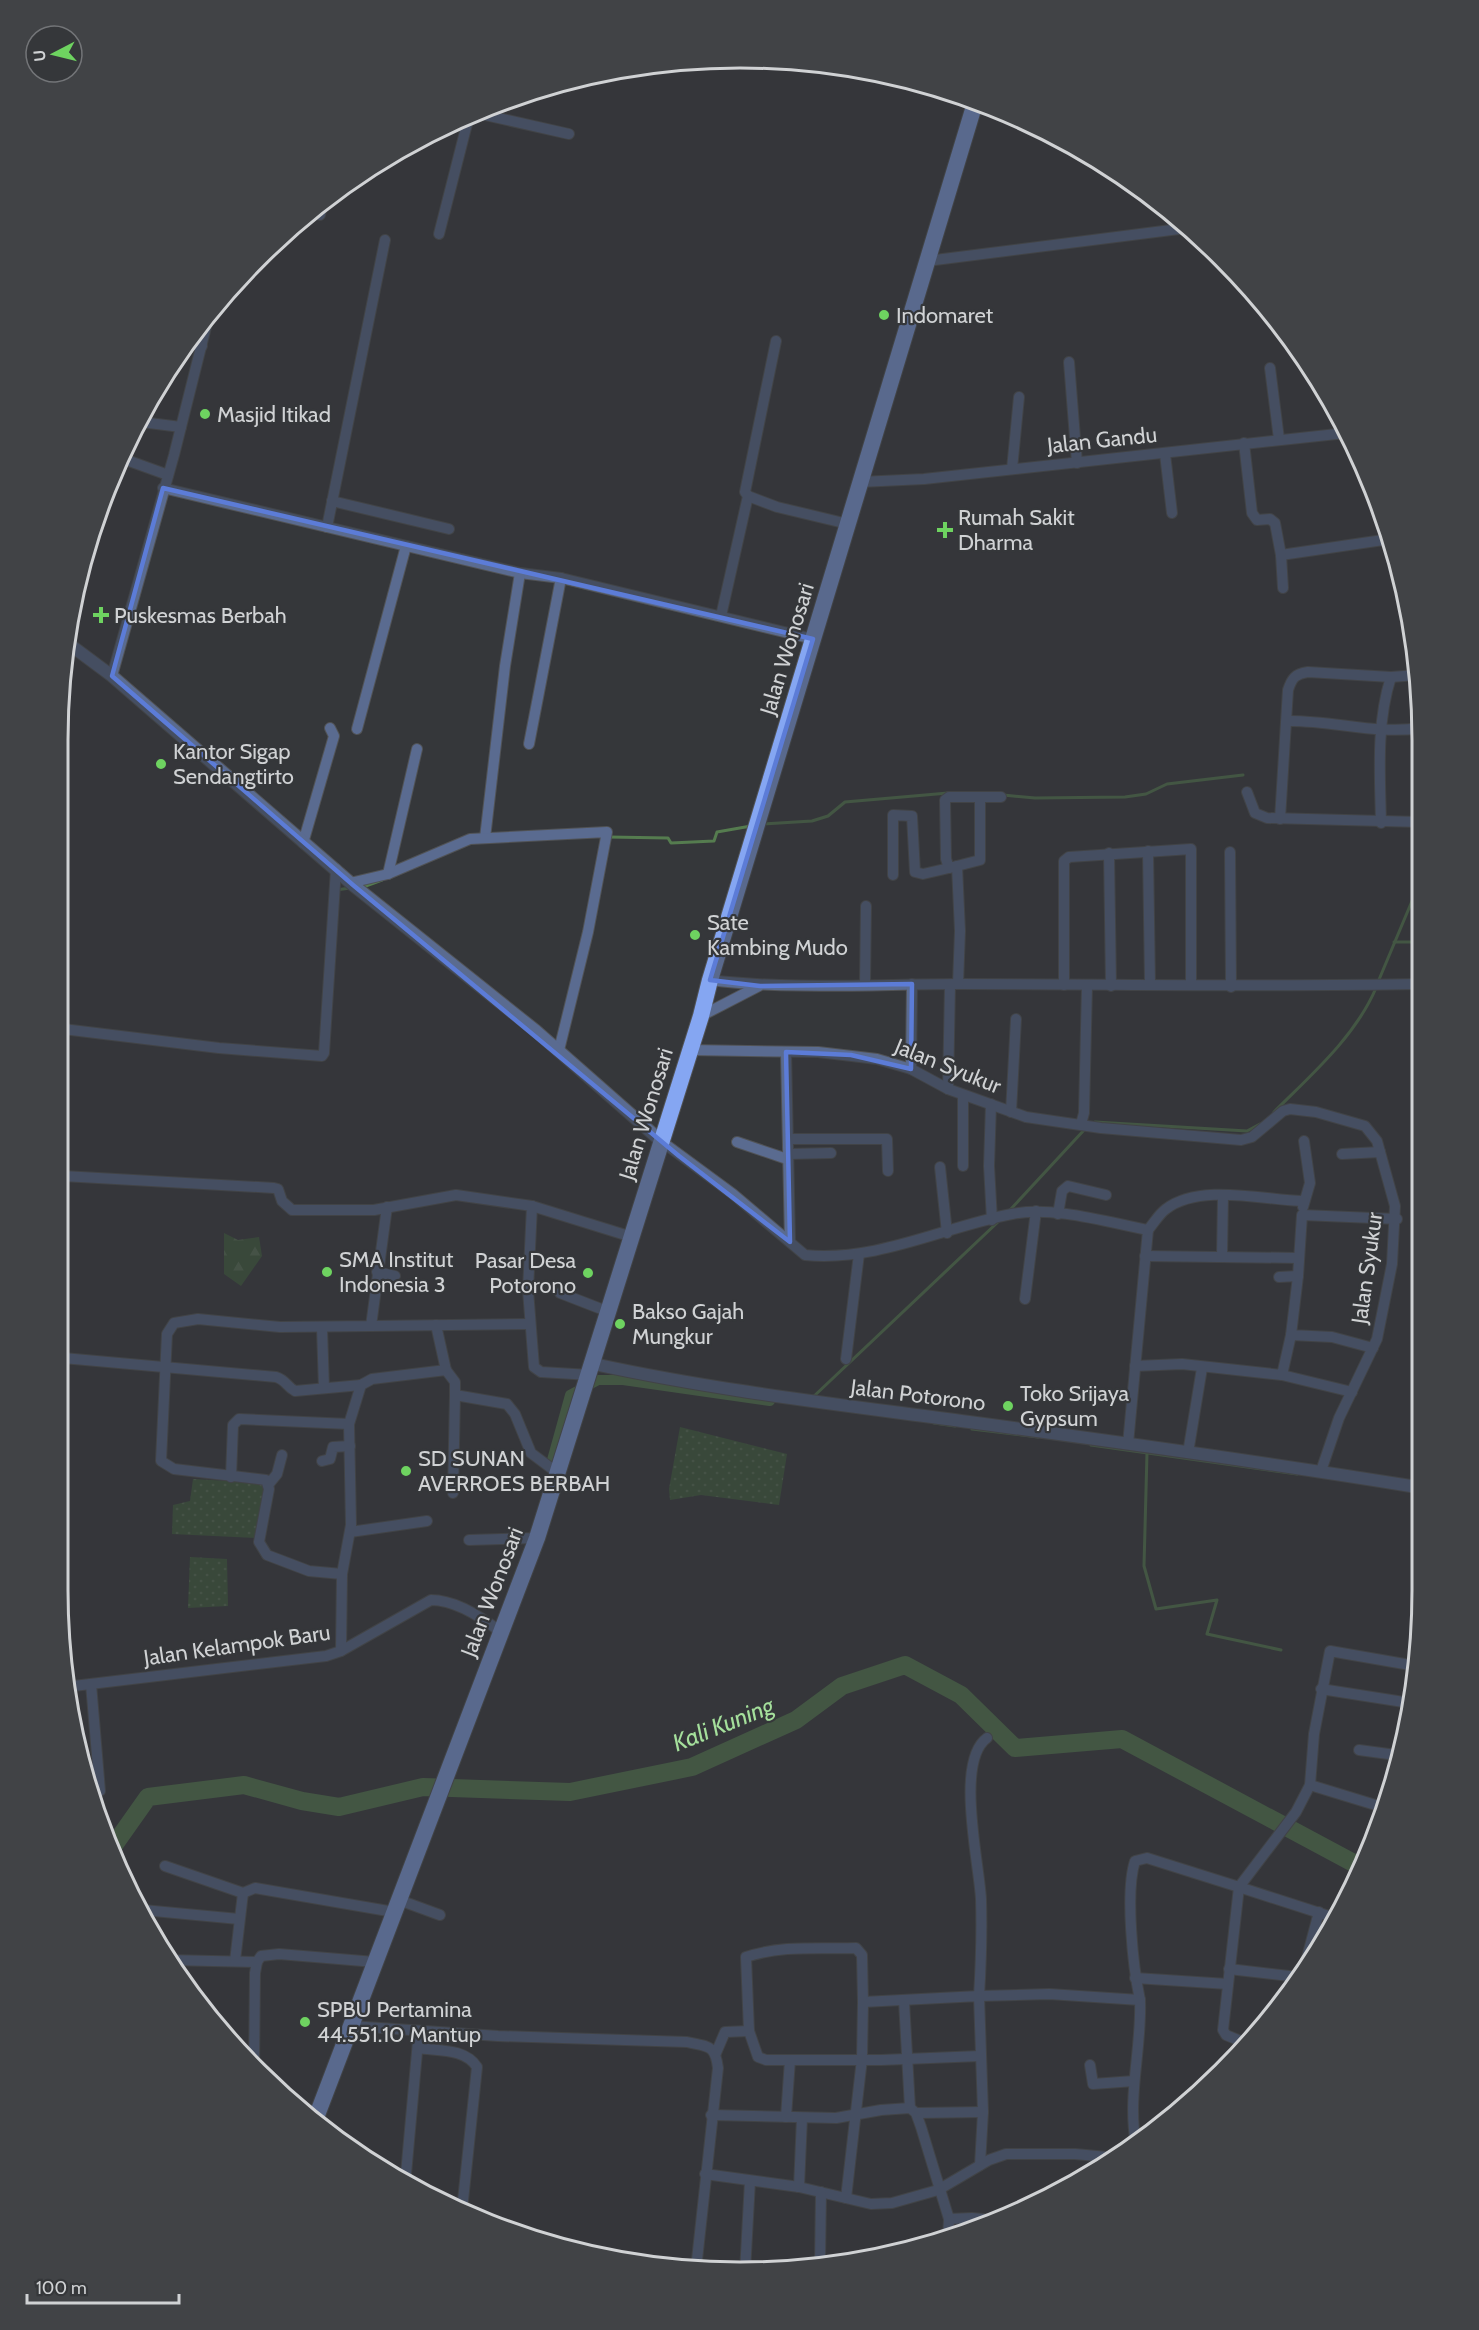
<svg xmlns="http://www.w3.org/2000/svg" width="1479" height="2330" viewBox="0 0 1479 2330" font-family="Cabin,sans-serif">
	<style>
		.grass { fill: url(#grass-dots) }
		.forest { fill: url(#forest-firs) }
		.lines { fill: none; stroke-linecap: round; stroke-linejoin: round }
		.stream { stroke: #557c4f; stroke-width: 3 }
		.canal { stroke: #557c4f; stroke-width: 10 }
		.river { stroke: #557c4f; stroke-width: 18 }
		.minor-casing { stroke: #515356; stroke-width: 12 }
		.tertiary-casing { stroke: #515356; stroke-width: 14 }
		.trunk-casing { stroke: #515356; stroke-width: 18 }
		.minor { stroke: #5a6b90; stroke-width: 10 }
		.tertiary { stroke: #5a6b90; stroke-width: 12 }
		.trunk { stroke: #85a6f2; stroke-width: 16 }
		.marked { fill: none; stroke: #5c7cd7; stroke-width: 4.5; stroke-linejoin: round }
		.poi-dot { fill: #6ed360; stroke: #35373a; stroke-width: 2 }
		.labels { text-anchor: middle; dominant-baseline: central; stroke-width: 4.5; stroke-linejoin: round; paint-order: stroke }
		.poi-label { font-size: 22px; fill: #d0d2d4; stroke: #35373a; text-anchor: start }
		.street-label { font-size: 22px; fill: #d0d2d4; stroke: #35373a }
		.water-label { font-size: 24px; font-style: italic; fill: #a5e09c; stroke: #35373a }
		.rim { fill: none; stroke: #d0d2d4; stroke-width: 3 }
	</style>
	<defs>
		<pattern id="grass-dots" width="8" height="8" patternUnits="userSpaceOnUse" patternTransform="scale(1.5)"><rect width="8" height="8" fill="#3f5e3a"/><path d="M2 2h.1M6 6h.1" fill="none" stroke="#5a7456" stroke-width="1.8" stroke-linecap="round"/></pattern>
		<pattern id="forest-firs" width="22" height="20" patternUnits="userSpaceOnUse" patternTransform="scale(1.5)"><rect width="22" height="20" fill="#3f5e3a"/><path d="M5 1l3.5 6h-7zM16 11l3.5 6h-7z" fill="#5a7456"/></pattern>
	</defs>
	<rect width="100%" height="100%" fill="#35373a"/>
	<!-- grass -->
	<g class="grass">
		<path d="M680 1427 787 1454 779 1505 701 1495 670 1500 669 1489Z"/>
		<path d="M193 1479 264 1483 258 1538 172 1534 173 1505 190 1501Z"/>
		<path d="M190 1557 227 1559 228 1606 188 1608Z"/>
	</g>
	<!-- forest -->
	<path class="forest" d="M224 1233 238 1240 259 1237 262 1256 241 1286 224 1274Z"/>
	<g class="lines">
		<!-- stream -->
		<g class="stream">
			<path d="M1003 795 1035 798 1125 797 1146 794 1167 784 1243 775"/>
			<path d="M763 824 812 821 828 816 845 802 948 793"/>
			<path d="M609 837 668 838 671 843 714 841 717 832 751 826"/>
			<path d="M363 887 382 880"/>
			<path d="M336 890 350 888"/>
			<path d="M1394 942H1419"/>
			<path d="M1378 982 1420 882"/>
			<path d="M1274 1112C1311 1075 1355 1037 1376 988"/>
			<path d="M1095 1122 1247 1131 1260 1124"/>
			<path d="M1010 1210 1085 1129"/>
			<path d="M812 1398 999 1221"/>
			<path d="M934 1423 955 1426"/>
			<path d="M972 1429 1038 1437"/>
			<path d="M1091 1445 1297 1474"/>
			<path d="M1147 1453 1144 1566 1156 1609 1217 1600 1207 1634 1281 1650"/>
		</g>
		<!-- canal -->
		<path class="canal" d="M552 1460 570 1395 598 1380H623L770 1401"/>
		<!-- river -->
		<path class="river" d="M112 1848 148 1797 244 1785 302 1801 339 1807 423 1787 570 1792 692 1767 796 1720 842 1686 905 1665 961 1695 1015 1748 1122 1739 1361 1867"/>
		<!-- minor casing -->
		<g class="minor-casing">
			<g id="minor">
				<path d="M476 113 569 134"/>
				<path d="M320 215 323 202"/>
				<path d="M439 234 469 116"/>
				<path d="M927 261 1187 228"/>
				<path d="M187 344 202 346"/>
				<path d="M1069 362 1077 463"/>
				<path d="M1270 368 1279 439"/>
				<path d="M141 422 181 427"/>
				<path d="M1244 443 1252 513 1257 520 1270 519 1275 523 1281 555 1390 539"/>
				<path d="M1165 454 1172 513"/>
				<path d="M121 458 168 475"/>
				<path d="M1012 469 1019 397"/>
				<path d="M860 482 924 479 1346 433"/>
				<path d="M163 488 520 573 561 578 813 639"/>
				<path d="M748 496 777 507 848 524"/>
				<path d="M332 501 449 529"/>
				<path d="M327 527 385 240"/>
				<path d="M1281 555 1283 588"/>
				<path d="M721 616 748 496 745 492 776 341"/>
				<path d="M112 676 174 455 210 311"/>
				<path d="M63 712 69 644"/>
				<path d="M1287 721C1332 720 1377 735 1420 728"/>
				<path d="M357 729 406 546"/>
				<path d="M529 744 561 578"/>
				<path d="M1247 792 1255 813 1267 818 1420 822"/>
				<path d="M1280 819 1288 690C1292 678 1295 674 1308 672L1391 677 1417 675"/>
				<path d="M1381 823C1380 776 1376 723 1391 677"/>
				<path d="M485 838 505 666 520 573"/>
				<path d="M303 843 334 736 330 728"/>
				<path d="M1148 851 1150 985"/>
				<path d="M1230 852 1231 987"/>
				<path d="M1109 853 1111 986"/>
				<path d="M957 866 980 860V798"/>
				<path d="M388 874 470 839 607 832 588 932 559 1050"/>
				<path d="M893 875V815L912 816 915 872 923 874 949 868"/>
				<path d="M350 883 388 874 417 749"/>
				<path d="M710 980C792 990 877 984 960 984 1113 984 1266 987 1419 984"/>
				<path d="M865 984 866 906"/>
				<path d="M958 984 960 931 957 866 949 868 946 859 945 800 949 797H1001"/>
				<path d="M1064 985V861L1069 857 1191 849V985"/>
				<path d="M701 1016 759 986"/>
				<path d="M63 1029 219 1048 322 1056 324 1053 336 869"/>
				<path d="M689 1050 818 1052 877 1059 911 1069 948 1089 1026 1117 1101 1128 1241 1140 1252 1137 1283 1111 1290 1109 1316 1112 1365 1126 1377 1141 1395 1206 1392 1264 1377 1339 1339 1418 1321 1471"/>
				<path d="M786 1052 790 1242"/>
				<path d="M911 1069 912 984"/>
				<path d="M948 1089 950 985"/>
				<path d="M991 1104 989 1166 992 1220"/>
				<path d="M1011 1112 1016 1019"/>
				<path d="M1081 1124 1084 1113 1087 986"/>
				<path d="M788 1139H887L888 1171"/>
				<path d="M661 1141 733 1194 805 1255C878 1262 943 1227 1012 1214 1053 1206 1107 1222 1148 1230L1128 1444"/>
				<path d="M737 1142 787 1159"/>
				<path d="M788 1154 831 1153"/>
				<path d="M1342 1154 1380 1152"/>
				<path d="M963 1166V1095"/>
				<path d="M940 1167 947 1233"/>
				<path d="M63 1176 274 1188 278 1189 282 1201 292 1210H374L456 1195 532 1206 528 1290 534 1367 541 1372 590 1375"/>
				<path d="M532 1206 632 1237"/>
				<path d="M1303 1207 1310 1183 1304 1141"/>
				<path d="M1058 1214 1062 1191 1068 1186 1106 1195"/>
				<path d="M1148 1230C1154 1223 1159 1214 1166 1209 1200 1183 1264 1200 1303 1201"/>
				<path d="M1145 1256 1299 1258"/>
				<path d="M1222 1257 1223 1195"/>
				<path d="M377 1272 395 1276"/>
				<path d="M1279 1277 1298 1276"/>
				<path d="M560 1293 609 1312"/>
				<path d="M1025 1299 1036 1211"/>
				<path d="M436 1325 446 1370"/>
				<path d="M371 1326 530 1324"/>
				<path d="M322 1328 324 1388"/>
				<path d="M1373 1348 1332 1337 1291 1335 1298 1276 1302 1215 1397 1219"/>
				<path d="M63 1358 276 1377C286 1380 287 1387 295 1391L361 1385"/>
				<path d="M846 1359 859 1254"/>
				<path d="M1135 1366 1182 1364 1282 1375 1291 1335"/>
				<path d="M1282 1375 1352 1392"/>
				<path d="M1188 1453 1202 1368"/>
				<path d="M322 1461 330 1459 333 1447 350 1446"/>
				<path d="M231 1477 233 1425 239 1419 349 1424"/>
				<path d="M268 1485 277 1474 282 1455"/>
				<path d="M453 1493 455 1395"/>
				<path d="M350 1532 427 1521"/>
				<path d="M469 1540 537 1538"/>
				<path d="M342 1574 309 1571 267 1555 259 1542 269 1489 266 1480 174 1469 161 1461 167 1334 174 1323 198 1319 280 1327 371 1326 387 1207"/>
				<path d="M341 1651 342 1574 351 1525 349 1424 361 1385 372 1379 446 1370 455 1382V1395L507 1404 515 1414 531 1453 559 1474"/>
				<path d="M91 1684 100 1791"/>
				<path d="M65 1687 326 1656 341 1651 431 1600C456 1600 483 1618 502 1633"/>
				<path d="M1321 1689 1410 1703"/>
				<path d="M987 1738C955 1761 979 1862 981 1899 982 1932 981 1964 979 1996L1049 1994 1140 2000C1142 2048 1127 2096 1136 2144"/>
				<path d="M1359 1750 1396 1755"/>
				<path d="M1310 1785 1382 1807"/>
				<path d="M165 1866 243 1893 255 1888 394 1912"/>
				<path d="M399 1900 440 1915"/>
				<path d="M143 1910 239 1919"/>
				<path d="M168 1960 257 1962"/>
				<path d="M235 1961 243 1893"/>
				<path d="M1305 1965 1319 1912"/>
				<path d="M1229 1969 1298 1977"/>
				<path d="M1135 1978 1228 1984"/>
				<path d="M1140 2000C1133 1967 1125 1892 1135 1861L1147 1858 1239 1887 1296 1812 1310 1785 1314 1734 1330 1651 1416 1666"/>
				<path d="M904 2001 910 2108"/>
				<path d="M351 2026 498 2036 687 2042C708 2047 715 2044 718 2068L696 2269"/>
				<path d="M749 2031 758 2057 766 2060H881L980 2056"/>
				<path d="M1248 2044 1226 2035 1223 2030 1239 1887 1332 1917"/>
				<path d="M418 2048C438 2051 465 2048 477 2067L462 2210"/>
				<path d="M716 2053 725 2032 749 2031 746 1957C782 1945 818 1949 856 1948L862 1955 863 2002 979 1996 983 2112 980 2165"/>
				<path d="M1090 2065 1093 2084 1134 2081"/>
				<path d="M254 2070 255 1973 257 1962 261 1956 279 1954 375 1962"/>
				<path d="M916 2113 983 2112"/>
				<path d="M711 2115 836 2118 881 2110 910 2108 916 2113 921 2127 949 2219 972 2218 994 2220"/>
				<path d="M786 2117 790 2060"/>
				<path d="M705 2174 799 2187 871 2204 892 2203 938 2190 989 2160 1006 2154H1075L1118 2158"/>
				<path d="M405 2185 418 2041"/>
				<path d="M799 2187 802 2118"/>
				<path d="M846 2198 862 2059 863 2002"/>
				<path d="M948 2238 949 2219"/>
				<path d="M820 2262 821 2192"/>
				<path d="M745 2272 750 2181"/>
			</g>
		</g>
		<!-- tertiary casing -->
		<g class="tertiary-casing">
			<g id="tertiary">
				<path d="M65 641 112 676 353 885 536 1031 661 1141"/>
				<path d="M594 1364C718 1391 843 1405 969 1422 1119 1442 1268 1463 1417 1487"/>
			</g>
		</g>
		<!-- trunk casing -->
		<g class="trunk-casing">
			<path id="trunk" d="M314 2123 537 1538 701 1016 710 980 975 103"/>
		</g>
		<!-- minor -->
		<use href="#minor" class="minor"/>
		<!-- tertiary -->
		<use href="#tertiary" class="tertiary"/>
		<!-- trunk -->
		<use href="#trunk" class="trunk"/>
	</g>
	<!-- marked area -->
	<path d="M0 0H1479V2330H0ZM163 488 813 639 710 980 760 986 912 984 911 1069 851 1055 786 1052 790 1242 679 1156 353 885 112 676Z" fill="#35373a" fill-opacity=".55" fill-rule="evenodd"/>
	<path class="marked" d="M163 488 813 639 710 980 760 986 912 984 911 1069 851 1055 786 1052 790 1242 679 1156 353 885 112 676Z"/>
	<!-- markers -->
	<g class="poi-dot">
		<circle cx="884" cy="315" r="6"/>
		<circle cx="205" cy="414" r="6"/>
		<path d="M942 521h6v6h6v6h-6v6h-6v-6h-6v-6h6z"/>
		<path d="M98 606h6v6h6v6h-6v6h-6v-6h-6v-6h6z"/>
		<circle cx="161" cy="764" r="6"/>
		<circle cx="695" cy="935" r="6"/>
		<circle cx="327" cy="1272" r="6"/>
		<circle cx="588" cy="1273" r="6"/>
		<circle cx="620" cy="1324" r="6"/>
		<circle cx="1008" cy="1406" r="6"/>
		<circle cx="406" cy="1471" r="6"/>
		<circle cx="305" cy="2022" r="6"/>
	</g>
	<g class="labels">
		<!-- poi labels -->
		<g class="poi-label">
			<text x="896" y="315">Indomaret</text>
			<text x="217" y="414">Masjid Itikad</text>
			<text x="958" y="517">Rumah Sakit<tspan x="958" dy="25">Dharma</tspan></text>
			<text x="114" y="615">Puskesmas Berbah</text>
			<text x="173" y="751">Kantor Sigap<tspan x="173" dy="25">Sendangtirto</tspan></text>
			<text x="707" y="922">Sate<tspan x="707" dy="25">Kambing Mudo</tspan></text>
			<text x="339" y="1259">SMA Institut<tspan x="339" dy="25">Indonesia 3</tspan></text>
			<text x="576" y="1260" text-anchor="end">Pasar Desa<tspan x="576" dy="25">Potorono</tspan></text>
			<text x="632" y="1311">Bakso Gajah<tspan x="632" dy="25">Mungkur</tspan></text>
			<text x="1020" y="1393">Toko Srijaya<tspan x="1020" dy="25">Gypsum</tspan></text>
			<text x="418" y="1458">SD SUNAN<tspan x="418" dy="25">AVERROES BERBAH</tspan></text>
			<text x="317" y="2009">SPBU Pertamina<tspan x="317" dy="25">44.551.10 Mantup</tspan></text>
		</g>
		<!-- street labels -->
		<g class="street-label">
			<text transform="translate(1102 440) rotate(-6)">Jalan Gandu</text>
			<text transform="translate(787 649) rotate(-73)">Jalan Wonosari</text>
			<text transform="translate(948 1066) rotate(22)">Jalan Syukur</text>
			<text transform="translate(646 1114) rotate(-73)">Jalan Wonosari</text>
			<text transform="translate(1367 1268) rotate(-82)">Jalan Syukur</text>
			<text transform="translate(918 1395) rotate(7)">Jalan Potorono</text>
			<text transform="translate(492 1592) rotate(-69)">Jalan Wonosari</text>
			<text transform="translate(237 1645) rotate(-8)">Jalan Kelampok Baru</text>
		</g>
		<!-- water labels -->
		<g class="water-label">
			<text transform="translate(723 1724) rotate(-22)">Kali Kuning</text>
		</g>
	</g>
	<!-- crop -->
	<path d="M0 0H1479V2330H0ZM740 68H740A672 672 0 0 1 1412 740V1590A672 672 0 0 1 740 2262H740A672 672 0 0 1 68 1590V740A672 672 0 0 1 740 68Z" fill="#414346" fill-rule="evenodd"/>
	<path class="rim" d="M740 68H740A672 672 0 0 1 1412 740V1590A672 672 0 0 1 740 2262H740A672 672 0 0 1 68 1590V740A672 672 0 0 1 740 68Z"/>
	<!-- north arrow -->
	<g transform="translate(54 54) rotate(263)"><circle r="28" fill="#35373a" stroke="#737578" stroke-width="1.5"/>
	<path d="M0-4.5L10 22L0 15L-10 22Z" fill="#6ed360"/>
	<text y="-9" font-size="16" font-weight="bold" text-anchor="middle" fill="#d0d2d4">U</text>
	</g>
	<!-- scale -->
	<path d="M27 2294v9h152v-9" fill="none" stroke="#d0d2d4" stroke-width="3"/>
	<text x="36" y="2294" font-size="18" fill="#d0d2d4" stroke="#35373a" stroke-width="4.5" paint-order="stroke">100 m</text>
</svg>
